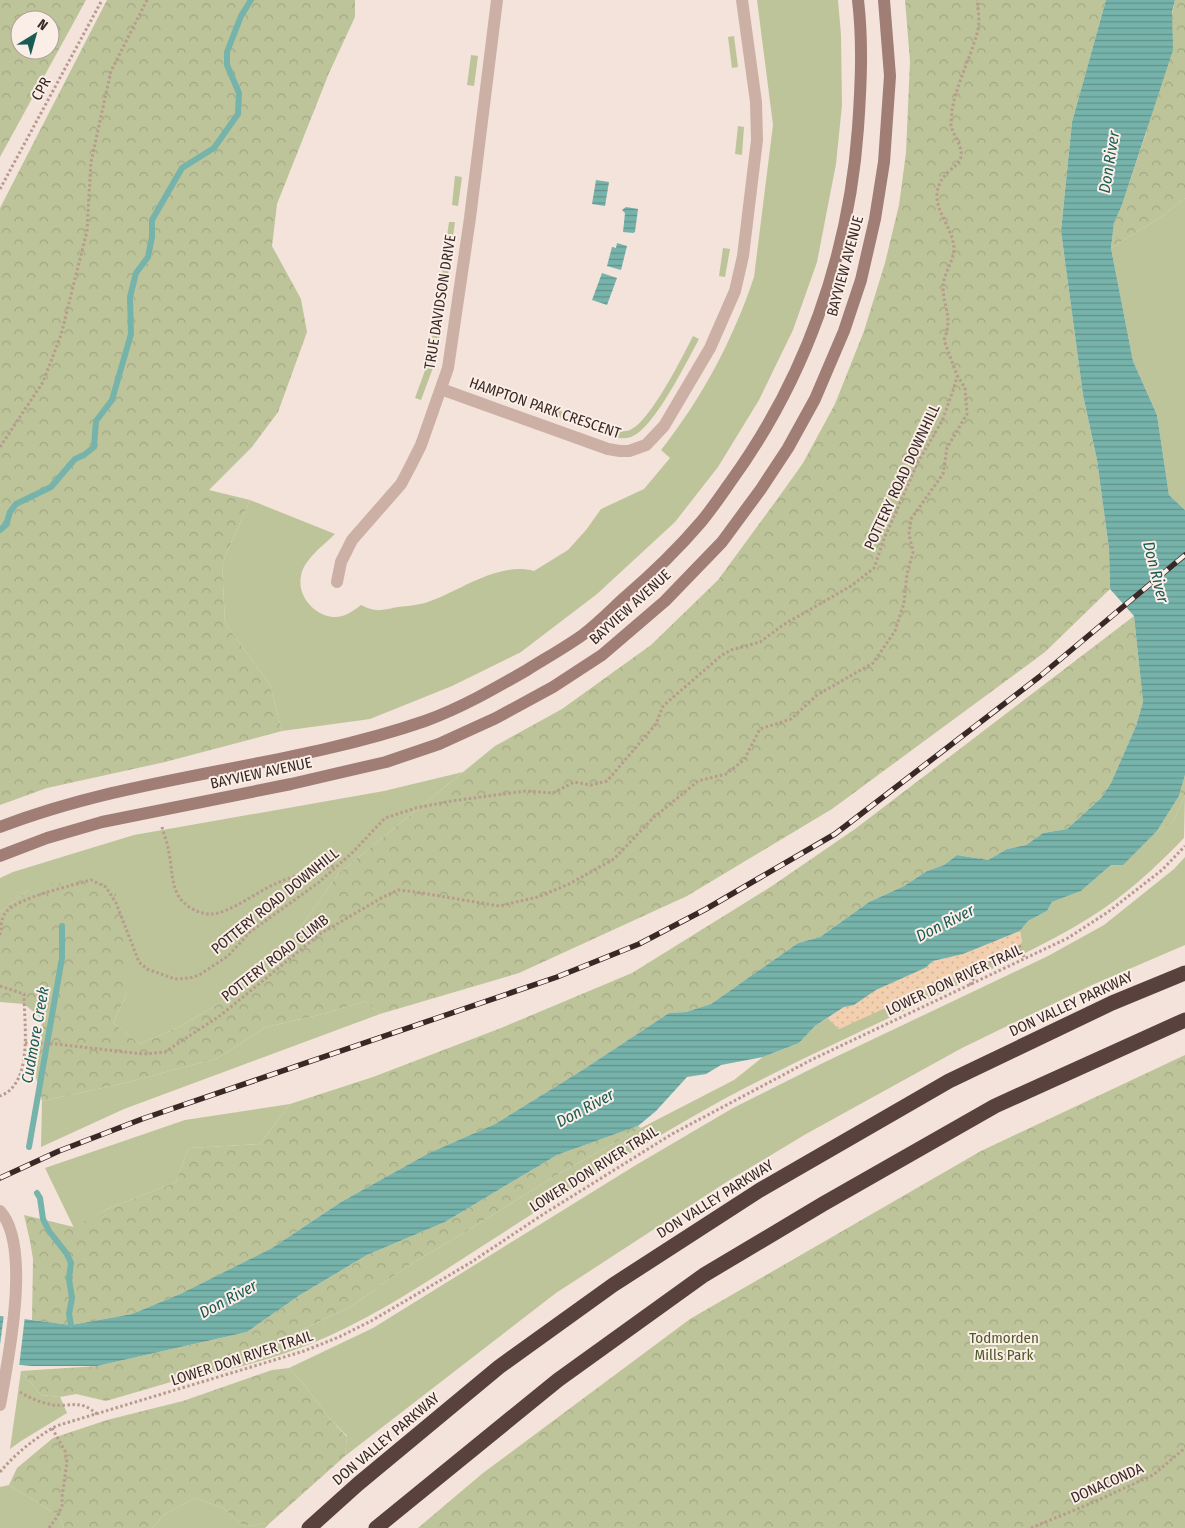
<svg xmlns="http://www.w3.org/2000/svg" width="1185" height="1528" viewBox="0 0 1185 1528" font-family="'Fira Sans Condensed',sans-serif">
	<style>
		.grass { fill: #bdc499 }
		.forest { fill: url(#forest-crowns); fill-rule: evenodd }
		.sand { fill: url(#sand-dots) }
		.water { fill: url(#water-rules) }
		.pier { fill: #f3e3da }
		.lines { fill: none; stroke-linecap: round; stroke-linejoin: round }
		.stream { stroke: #76b3ab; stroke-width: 6 }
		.path { stroke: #b89a8f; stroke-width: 3; stroke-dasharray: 2.5 2.5; stroke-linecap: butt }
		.minor { stroke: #ccb0a5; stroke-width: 12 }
		.tertiary { stroke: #ccb0a5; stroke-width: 12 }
		.secondary { stroke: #a07e76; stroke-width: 12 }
		.motorway { stroke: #59413d; stroke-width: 15 }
		.rail-casing { stroke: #382927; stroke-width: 5.5 }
		.rail { stroke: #fbeee6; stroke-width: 4; stroke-dasharray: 11; stroke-linecap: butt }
		.labels { text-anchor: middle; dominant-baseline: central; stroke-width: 4; stroke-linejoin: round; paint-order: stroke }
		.street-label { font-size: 15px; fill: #382927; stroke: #fbeee6 }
		.park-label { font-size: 15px; fill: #4f5829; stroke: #fbeee6 }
		.water-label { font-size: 16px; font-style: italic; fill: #195c55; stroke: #fbeee6 }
	</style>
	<defs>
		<pattern id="forest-crowns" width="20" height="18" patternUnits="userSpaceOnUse" patternTransform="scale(1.25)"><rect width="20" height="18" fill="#bdc499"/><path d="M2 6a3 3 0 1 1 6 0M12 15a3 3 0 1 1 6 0" fill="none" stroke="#a3a884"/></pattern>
		<pattern id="sand-dots" width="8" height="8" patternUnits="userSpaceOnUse" patternTransform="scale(1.25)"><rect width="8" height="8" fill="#f2cfae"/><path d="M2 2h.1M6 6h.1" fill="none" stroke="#d0b296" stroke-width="1.8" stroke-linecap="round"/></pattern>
		<pattern id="water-rules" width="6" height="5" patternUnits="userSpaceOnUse" patternTransform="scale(1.25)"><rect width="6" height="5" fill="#76b3ab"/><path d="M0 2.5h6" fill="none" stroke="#62928b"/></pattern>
	</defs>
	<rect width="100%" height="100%" fill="#f3e3da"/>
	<!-- grass -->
	<g class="grass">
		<path d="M757 0H838L841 35 842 105 836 164 817 262 793 330 759 400 718 467 675 522 597 594 521 652 452 686 370 719 282 731 270 685 225 623 222 564 250 500 335 534C323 546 304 559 301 576 297 596 314 615 333 617 344 618 353 611 361 605 377 613 381 610 398 607 407 606 417 605 425 603 459 592 497 561 534 571L568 550 586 530 601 509 644 489 670 458 661 450C702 398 733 340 754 277L773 125Z"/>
		<path d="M734 36 738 67 732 68 728 37Z"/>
		<path d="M471 55 478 56 474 86 467 85Z"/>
		<path d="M738 126 744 127 742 155 735 154Z"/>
		<path d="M455 176 462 177 458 206 452 205Z"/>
		<path d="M1185 198V510L1169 495 1157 415 1133 361 1111 248 1164 215Z"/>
		<path d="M449 222H455L451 251 445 250Z"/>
		<path d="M723 248 730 249 725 277 719 276Z"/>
		<path d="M443 267 449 268 445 295 439 294Z"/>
		<path d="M433 332 440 333 437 357 421 400 415 398 427 365Z"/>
		<path d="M693 336 699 339C687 361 654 429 631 437 622 440 614 437 605 434L607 428C614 430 622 433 630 430 650 422 683 356 693 336Z"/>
		<path d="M534 402 566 413 564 419 532 408Z"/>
		<path d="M463 772 338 874 284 951 235 994 181 1026 140 1044 113 1023 127 993 30 889 0 912V878L13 872 75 853 134 835 384 791Z"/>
		<path d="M1185 795 1184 838C1155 868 1125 896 1089 918 1044 946 995 967 948 990 873 1026 797 1060 724 1099 643 1144 564 1193 487 1243 431 1279 377 1316 315 1342 279 1357 240 1367 201 1376L195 1375 272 1344 352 1306 409 1265 462 1234 555 1176 641 1128 734 1080 763 1057 799 1043 815 1026 828 1018 839 1029 1022 943 1020 931 1028 921 1047 911 1052 902 1081 891 1111 865 1123 864 1157 831 1173 822Z"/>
		<path d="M1185 857V945L1092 985 962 1048 806 1134 728 1181 556 1293 345 1456 347 1436 329 1418 302 1382 289 1368 373 1328 636 1165 733 1108 825 1062 1048 956 1104 925 1174 869Z"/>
		<path d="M365 1001 380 1014 124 1109 41 1147 42 1101 125 1083 218 1058 266 1027 323 1014Z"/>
		<path d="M290 1104 260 1144 188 1148 176 1182 105 1210 74 1228 45 1168 185 1120Z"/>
		<path d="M21 1371 41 1395 60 1397 67 1413 21 1441 10 1449Z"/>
		<path d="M9 1485 59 1516 64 1528H0V1487Z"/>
		<path d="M195 1498 223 1508 242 1525 251 1526 271 1522 265 1528H152L165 1514Z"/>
	</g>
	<!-- forest -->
	<g class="forest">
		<path d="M0 0H86L0 157ZM20 20H50V50H20Z"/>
		<path d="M107 0H355V17L329 73 277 204 272 246 301 299 307 332 278 412 252 447 209 490 250 500 222 564 225 623 270 685 282 731 165 762 47 788 0 805V208Z"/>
		<path d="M905 0H1106L1072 122 1061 231 1083 395 1097 460 1109 549 1110 589 1045 652 832 809 687 896 519 973 380 1014 365 1001 323 1014 266 1027 218 1058 125 1083 42 1101 36 1077 42 1019 24 1004 0 1002V912L30 889 94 876 122 899 127 993 113 1023 140 1044 181 1026 235 994 284 951 338 874 495 746 562 709 651 645 718 580 781 494 803 463 835 404 864 331 885 263 899 205 906 153 910 61Z"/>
		<path d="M1175 0H1185V198L1164 215 1111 248 1114 223 1122 205 1146 133Z"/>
		<path d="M1134 616 1143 702 1136 726 1111 783 1101 798 1067 829 1043 833 1026 845 1007 849 988 860 957 855 944 865 927 871 904 886 869 902 820 937 798 943 711 1004 686 1012 669 1013 584 1069 495 1124 429 1153 341 1202 272 1248 180 1294 132 1314 71 1325 32 1320 33 1259 30 1241 24 1215 74 1227 105 1210 176 1182 188 1148 260 1144 290 1104 373 1077 501 1028 632 973 772 886 855 829Z"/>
		<path d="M1185 775V795L1173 822 1157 831 1179 796Z"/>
		<path d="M1185 1055V1528H418L483 1473 690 1319 981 1151Z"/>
		<path d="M638 1126 641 1128 555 1176 462 1234 409 1265 352 1306 272 1344 195 1375 106 1401 76 1394 60 1397 41 1395 21 1371 97 1366 247 1332 300 1295 367 1255 445 1222 557 1155Z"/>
		<path d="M289 1368 302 1382 329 1418 347 1437 345 1456 271 1522 251 1526 242 1525 223 1508 195 1498 165 1514 152 1528H64L59 1516 9 1485 17 1468 53 1438 107 1420 183 1401 272 1370Z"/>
	</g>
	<!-- sand -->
	<path class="sand" d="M1020 931 1022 943 961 974 839 1029 828 1018 844 1007 854 1005 876 990 925 968 933 961 963 954Z"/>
	<!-- water -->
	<g class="water">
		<path d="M1106 0H1175L1172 12 1173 50 1122 205 1114 223 1111 248 1133 361 1157 415 1169 495 1185 510V775L1179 796 1157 831 1123 865H1111L1081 891 1052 902 1047 911 1028 921 1020 931 963 954 933 961 925 968 876 990 854 1005 844 1007 815 1026 799 1043 763 1057 721 1065 706 1074 687 1077 656 1111 638 1126 557 1155 445 1222 367 1255 300 1295 247 1332 97 1366H32L0 1363V1316L71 1325 132 1314 180 1294 272 1248 341 1202 429 1153 495 1124 584 1069 669 1013 686 1012 711 1004 798 943 820 937 869 902 904 886 927 871 944 865 957 855 988 860 1007 849 1026 845 1043 833 1067 829 1101 798 1111 783 1136 726 1143 702 1134 616 1110 589 1109 549 1097 460 1083 395 1061 231 1072 122Z"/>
		<path d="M596 180 609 182 605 206 592 204Z"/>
		<path d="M626 207 638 209 635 232 633 233 623 232 625 213 622 210Z"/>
		<path d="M617 243 627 246 621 270 607 266 612 247 616 248Z"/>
		<path d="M602 273 617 278 607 305 592 300Z"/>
	</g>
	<!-- pier -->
	<path class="pier" d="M4 1314 25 1316 19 1367 0 1365V1345Z"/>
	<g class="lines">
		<!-- stream -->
		<g class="stream">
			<path d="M0 530 6 525 10 512 16 504 51 487 75 459 84 455 94 447 96 421 112 400 131 334 130 297 136 273 148 257 152 237V220L182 168 214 148 238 114 239 93 227 65V52L241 16 251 0"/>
			<path d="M29 1147 62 958V926"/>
			<path d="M37 1193 40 1198 43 1219 49 1231 67 1254 71 1263 69 1279 72 1298 69 1314 71 1325"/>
		</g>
		<!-- path -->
		<g class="path">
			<path d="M0 189 102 0"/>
			<path d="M0 447 43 382 61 335 87 231 91 162 111 71 147 0"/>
			<path d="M162 827C164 835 168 844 169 853 172 867 171 880 177 893 182 905 199 915 212 914 230 913 258 891 277 883 295 875 315 871 335 866"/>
			<path d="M0 935C1 927 1 918 6 912 17 898 73 885 91 880L106 887 116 903 139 962 147 969 175 979 190 978 199 975 228 956 250 932 318 883 353 852 385 818 416 808 451 801 526 791 553 793 574 782 591 785 607 781 656 724 663 706 722 655 731 650 760 642 783 625 851 586 874 568 884 539 918 462 942 421 954 388 957 376"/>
			<path d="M970 985C980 965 999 954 1019 945L1025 959"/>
			<path d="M0 986 24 994C24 1022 34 1084 0 1096"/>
			<path d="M25 1043 55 1044 143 1054 165 1052 221 1015 320 934 383 897 398 890 416 892 499 906 538 897 569 884 614 859 652 819 698 781 726 774 744 760 760 729 791 719 817 695 873 663 895 631 904 603 907 574 913 552 909 534 911 519 943 474 947 448 967 414 965 388 957 375 944 340C953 316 944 310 943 288 943 274 954 261 954 248 953 229 936 213 937 194 939 172 959 168 961 157 963 145 953 136 951 125 951 120 952 114 952 110 957 82 971 57 978 30 980 21 978 9 977 0"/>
			<path d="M20 1392C29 1398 42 1403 53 1405 74 1407 79 1399 97 1414"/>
			<path d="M0 1472C16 1453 34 1439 56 1426L304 1351 339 1337 371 1321 470 1263 542 1215 672 1134 813 1059 1068 938 1108 912 1162 870 1185 846"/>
			<path d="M49 1528 57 1517 62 1506V1497L67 1462 65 1451 52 1428"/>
			<path d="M1031 1528 1094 1502 1153 1475 1185 1448"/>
		</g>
		<!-- minor -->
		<g class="minor">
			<path d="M441 389 608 449 620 451H629L646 445 664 426 710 348 735 291 743 256 757 140 756 102 742 0"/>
			<path d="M337 582 341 562 352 540 401 484 410 467 421 445 448 368 470 218 497 0"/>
		</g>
		<!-- tertiary -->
		<path class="tertiary" d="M0 1211C32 1246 8 1360 0 1405"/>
		<!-- secondary -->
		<g class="secondary">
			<path d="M0 827C137 774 286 769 425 721 461 708 494 689 527 670 546 658 566 647 584 634 598 623 611 610 624 598 651 575 678 549 701 522 711 510 720 497 729 484 805 380 849 256 858 128 861 85 863 43 858 0"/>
			<path d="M0 856 47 838 102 822 291 784 386 762 439 744 496 718 553 687 602 655 665 601 722 542 761 489 788 448 815 399 844 331 861 280 875 219 884 162 890 76 884 0"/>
		</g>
		<!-- motorway -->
		<g class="motorway">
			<path d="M309 1528 358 1484 499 1367 613 1285 760 1190 949 1081 1112 1003 1185 973"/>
			<path d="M376 1528 558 1380 704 1275 823 1204 995 1106 1185 1020"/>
		</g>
		<!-- rail casing -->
		<g class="rail-casing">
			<path id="rail" d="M0 1178 59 1151 142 1119 557 977 639 944 706 909 835 834 1039 677 1185 555"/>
		</g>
		<!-- rail -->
		<use href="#rail" class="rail"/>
	</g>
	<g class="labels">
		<!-- street labels -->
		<g class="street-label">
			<text transform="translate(41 89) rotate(-62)">CPR</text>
			<text transform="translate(845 266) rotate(-75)">BAYVIEW AVENUE</text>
			<text transform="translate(440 302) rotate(-81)">TRUE DAVIDSON DRIVE</text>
			<text transform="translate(545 408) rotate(19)">HAMPTON PARK CRESCENT</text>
			<text transform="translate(902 477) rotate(-65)">POTTERY ROAD DOWNHILL</text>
			<text transform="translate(630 607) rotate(-42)">BAYVIEW AVENUE</text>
			<text transform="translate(261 773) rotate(-12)">BAYVIEW AVENUE</text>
			<text transform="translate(275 901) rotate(-39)">POTTERY ROAD DOWNHILL</text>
			<text transform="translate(275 958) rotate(-38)">POTTERY ROAD CLIMB</text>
			<text transform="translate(954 980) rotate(-25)">LOWER DON RIVER TRAIL</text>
			<text transform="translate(1071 1004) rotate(-25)">DON VALLEY PARKWAY</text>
			<text transform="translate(594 1169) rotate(-32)">LOWER DON RIVER TRAIL</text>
			<text transform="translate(715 1199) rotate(-32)">DON VALLEY PARKWAY</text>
			<text transform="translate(242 1358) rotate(-18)">LOWER DON RIVER TRAIL</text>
			<text transform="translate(386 1439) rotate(-40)">DON VALLEY PARKWAY</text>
			<text transform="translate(1107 1483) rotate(-24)">DONACONDA</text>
		</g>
		<!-- park labels -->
		<g class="park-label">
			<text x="1004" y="1338">Todmorden<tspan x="1004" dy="17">Mills Park</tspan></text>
		</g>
		<!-- water labels -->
		<g class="water-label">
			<text transform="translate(1109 162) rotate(-81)">Don River</text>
			<text transform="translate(1156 572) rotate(76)">Don River</text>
			<text transform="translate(945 923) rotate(-27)">Don River</text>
			<text transform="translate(35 1035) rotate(-80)">Cudmore Creek</text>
			<text transform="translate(585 1108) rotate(-28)">Don River</text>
			<text transform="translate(228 1299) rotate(-28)">Don River</text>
		</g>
	</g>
	<!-- north arrow -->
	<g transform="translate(35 35) rotate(37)"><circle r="24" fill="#fbeee6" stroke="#ad9f9a"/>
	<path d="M0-4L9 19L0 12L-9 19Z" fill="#195c55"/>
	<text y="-8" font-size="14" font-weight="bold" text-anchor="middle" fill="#382927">N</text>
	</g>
</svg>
